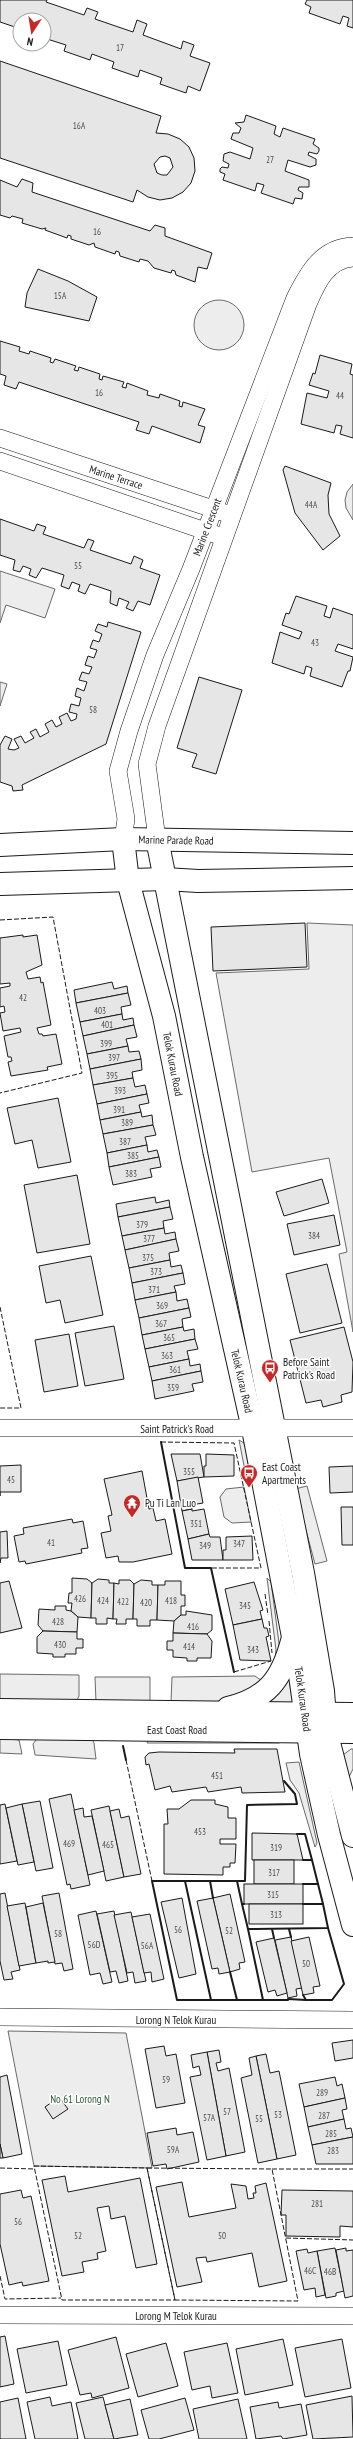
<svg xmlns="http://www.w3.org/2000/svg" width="353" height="2439" viewBox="0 0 353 2439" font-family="'PT Sans Narrow',sans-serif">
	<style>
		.built { fill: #ededed; stroke: #6a6a6a }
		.building { fill: #e6e6e6; stroke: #1a1a1a; fill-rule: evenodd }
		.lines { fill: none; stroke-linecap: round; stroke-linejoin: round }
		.street-casing { stroke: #1a1a1a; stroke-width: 18 }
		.secondary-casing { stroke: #1a1a1a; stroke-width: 24 }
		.primary-casing { stroke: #1a1a1a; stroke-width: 24 }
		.street { stroke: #fff; stroke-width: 17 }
		.secondary { stroke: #fff; stroke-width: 22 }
		.primary { stroke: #fff; stroke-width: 22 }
		.fence { stroke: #1a1a1a; stroke-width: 1; stroke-dasharray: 5 2; stroke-linecap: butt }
		.wall { stroke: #1a1a1a; stroke-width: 2 }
		.labels { text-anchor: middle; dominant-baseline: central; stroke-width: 3; stroke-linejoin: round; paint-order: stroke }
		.number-label { font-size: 9px; fill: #4d4d4d }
		.street-label { font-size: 11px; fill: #1a1a1a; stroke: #fff }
		.poi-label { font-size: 11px; fill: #1a1a1a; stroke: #fff; text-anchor: start }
		.park-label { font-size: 11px; fill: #2b5a34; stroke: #fff }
	</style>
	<rect width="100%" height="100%" fill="#fff"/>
	<!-- built -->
	<g class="built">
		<circle cx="219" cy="325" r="25"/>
		<path d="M353 484V520L346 508 345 500 347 492Z"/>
		<path d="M0 571 55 589 45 618 6 605 0 623Z"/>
		<path d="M0 682 7 684 0 706Z"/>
		<path d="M307 923 353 925V1332L339 1254 347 1252 329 1158 252 1172 216 973 309 969Z"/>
		<path d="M239 1440 244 1443 246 1449 249 1469 246 1476Z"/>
		<path d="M307 1486 327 1561 315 1564 295 1489Z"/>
		<path d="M244 1487 251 1522 232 1523 224 1517 220 1497 226 1489Z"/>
		<path d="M267 1578 271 1582 279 1643V1653L268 1672 275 1659 276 1650Z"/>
		<path d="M288 1672 293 1704H261Z"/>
		<path d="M0 1674 79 1675V1696L77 1700 0 1703Z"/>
		<path d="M255 1676 265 1683 236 1699 204 1703 171 1702 172 1677Z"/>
		<path d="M95 1677H150V1703L96 1702Z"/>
		<path d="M39 1736 92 1739 94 1743 96 1759 35 1755 33 1744Z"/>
		<path d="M0 1738 19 1740 22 1754 0 1753Z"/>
		<path d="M148 1740 283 1741 279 1743H147Z"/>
		<path d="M351 1749H353V1769L349 1777 343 1755Z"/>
		<path d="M299 1762 317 1843 315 1847 299 1793 290 1780 286 1763Z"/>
		<path d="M8 2031 126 2033 152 2168 34 2166Z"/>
	</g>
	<!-- building -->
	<g class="building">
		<path d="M0 0H47L46 2 84 15 87 8 98 12 95 19 133 32 137 20 147 24 143 35 181 49 183 41 194 45 190 56 210 63 200 91 188 86 186 93 160 84 162 78 140 70 138 77 112 68 114 62 92 54 90 60 64 51 66 45 44 38V20H20V36L16 35 18 28 0 22Z"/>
		<path d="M307 0H353V28L347 26 349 18 343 16 340 24 309 13 311 7 305 4Z"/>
		<path d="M0 61 161 116 156 133 168 134 180 139 189 147 194 158 195 171 191 183 183 192 172 198 160 200 148 197 137 190 133 202 0 158ZM165 156 170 158 173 167 167 175H162L157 173 154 164 160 157Z"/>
		<path d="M246 115 276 126 274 134 280 137 283 128 315 139 313 144 319 148V151L317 154 309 152 308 155 316 159V165L310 167 288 160 285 171 309 180V187H299L298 190 303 193 302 199 295 198 293 204 261 193 264 185 257 183 255 191 223 180 225 174 220 172V169L222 167 228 168 229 164 223 161 224 154 230 152 250 159 253 148 231 139 233 133H239L241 128 235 123 244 122Z"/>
		<path d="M22 179 33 183 32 192 150 231 155 225 165 228V236L212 253 207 269 198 267 195 282 176 275 175 271 172 270 171 273 154 268 148 261 140 259 139 262 120 256 119 252 116 251 115 254 95 247 94 243 89 245 71 239V236L68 235 67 238 45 230 46 228 42 229 22 223 23 219 12 216 10 218 0 215V180L17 187Z"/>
		<path d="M38 269 68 281 97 297 89 321 25 307 27 293Z"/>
		<path d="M0 341 20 347 19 351 29 354 30 351 51 358 50 362 53 363 55 359 76 366 74 370 78 371 79 367 100 374 99 379 102 380 103 376 124 382 122 387 126 388 127 383 148 391 147 395 159 398 160 394 180 401 179 406 182 407 183 402 205 409 198 425 205 427 200 443 152 426 149 434 136 430 139 422 19 382 16 389 4 385 6 376 0 374Z"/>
		<path d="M320 355 352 364 350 374 353 375V438L340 434 342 426 336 425 334 433 301 424 307 393 327 398 329 391 309 385 313 373 315 374Z"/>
		<path d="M285 466 331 483 328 495 329 514 340 536 323 550 295 513 283 470Z"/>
		<path d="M0 519 34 531 37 524 46 527 43 534 84 548 88 539 94 541 90 550 131 564 134 556 143 560 140 568 160 575 150 605 138 601 133 611 126 608 129 602 119 598 117 606 110 603 111 591 90 584 85 594 78 591 80 585 72 582 69 589 61 586 64 575 42 568 36 578 29 575 31 569 23 566 20 572 13 570 15 560 0 555Z"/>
		<path d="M296 596 327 606 324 616 330 618 333 608 353 615V649L338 644 335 651 353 657 350 671H348L342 687 310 676 312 668 306 666 304 674 272 663 280 632 299 639 302 632 282 625 286 613 289 614Z"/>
		<path d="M108 622 141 632 106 744 22 785 23 790 13 791 12 786 0 782V745L5 736 12 739 8 749 14 750 19 748 14 739 21 736 25 743 34 738 30 732 36 729 40 737 49 732 45 724 52 720 56 727 62 724 59 717 67 713 71 721 76 719 77 714 69 712 71 704 79 706 81 698 75 696 77 688 84 691 87 682 79 680 82 672 89 674 92 667 85 665 88 656 94 658 97 650 90 648 93 640 99 642 102 634 95 631 98 624 107 627Z"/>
		<path d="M199 677 242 690 216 774 192 767 197 754 177 748Z"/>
		<path d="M305 923 307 967 213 971 211 927Z"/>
		<path d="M23 935V937L37 935 42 965 26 972 28 979 40 977 41 983 43 982 51 1025 37 1028 39 1034H42L43 1036 56 1034 62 1064 47 1067 48 1070 11 1076 8 1062 12 1061 11 1057H8L4 1036 21 1032 20 1028 3 1031 0 1013 5 1012 4 1006 0 1007V988L10 986V983L0 984V938Z"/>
		<path d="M112 982 114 989 127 986 128 993 76 1003 74 990Z"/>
		<path d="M128 993 131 1005 121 1007 122 1014 80 1022 76 1003Z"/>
		<path d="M122 1014 123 1020 133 1018 134 1025 83 1036 80 1022Z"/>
		<path d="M134 1025 137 1037 126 1039 128 1046 87 1054 83 1036Z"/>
		<path d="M128 1046 129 1052 139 1051 141 1059 90 1069 87 1054Z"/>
		<path d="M141 1059 142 1070 132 1072 133 1078 93 1085 90 1069Z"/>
		<path d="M133 1078 135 1087 145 1085 147 1094 97 1104 93 1085Z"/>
		<path d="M147 1094 149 1103 139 1105 141 1112 100 1120 97 1104Z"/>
		<path d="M58 1098 71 1162 38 1168 32 1140 15 1144 7 1108Z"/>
		<path d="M141 1112 142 1117 152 1115 153 1125 103 1134 100 1120Z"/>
		<path d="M153 1125 156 1135 145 1137 147 1145 107 1153 103 1134Z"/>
		<path d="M147 1145 148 1152 157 1150 159 1157 109 1167 107 1153Z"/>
		<path d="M159 1157 161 1167 150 1169 152 1177 113 1185 109 1167Z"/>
		<path d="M77 1175 90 1244 37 1253 24 1185Z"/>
		<path d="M322 1179 329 1203 284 1216 276 1192Z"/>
		<path d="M155 1197 156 1203 169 1200 170 1207 118 1217 116 1204Z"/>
		<path d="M170 1207 173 1219 163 1221 164 1228 122 1236 118 1217Z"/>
		<path d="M334 1215 340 1245 294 1255 287 1224Z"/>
		<path d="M164 1228 165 1234 175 1232 176 1239 125 1250 122 1236Z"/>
		<path d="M176 1239 179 1251 169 1253 170 1260 129 1268 125 1250Z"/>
		<path d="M91 1256 103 1315 65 1323 60 1300 46 1303 39 1266Z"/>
		<path d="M170 1260 171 1267 181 1265 183 1273 132 1283 129 1268Z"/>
		<path d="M327 1264 342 1323 300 1333 286 1274Z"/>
		<path d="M183 1273 185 1284 174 1286 176 1292 135 1300 132 1283Z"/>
		<path d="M176 1292 177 1301 187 1299 189 1308 139 1318 135 1300Z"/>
		<path d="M189 1308 191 1317 182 1319 183 1327 142 1335 139 1318Z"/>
		<path d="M114 1326 124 1379 85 1386 75 1333Z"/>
		<path d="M183 1327 184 1331 194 1329 195 1339 145 1349 142 1335Z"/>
		<path d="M344 1327 353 1362 352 1392 341 1395 342 1402 323 1407 321 1400 306 1403 290 1340Z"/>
		<path d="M69 1334 78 1386 44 1392 35 1340Z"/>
		<path d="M195 1339 198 1349 187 1351 189 1359 149 1367 145 1349Z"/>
		<path d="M189 1359 190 1366 200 1364 201 1371 152 1381 149 1367Z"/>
		<path d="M201 1371 203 1382 192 1384 194 1391 155 1399 152 1381Z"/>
		<path d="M171 1454H200L204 1477 177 1481Z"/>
		<path d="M206 1454 234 1455V1476L204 1477V1466H206Z"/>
		<path d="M21 1465V1492H0V1496V1466Z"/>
		<path d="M353 1466V1492L330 1493 329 1467Z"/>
		<path d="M142 1471 149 1509 153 1508 156 1521 165 1519 172 1554 133 1562H119L118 1556 106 1558 101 1533 111 1531 108 1516 112 1515 104 1479Z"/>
		<path d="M198 1477 203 1503 191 1505 192 1509 182 1511 177 1481Z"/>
		<path d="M341 1507H353V1545H342Z"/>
		<path d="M192 1509V1511L204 1509 209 1534 188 1539 182 1511Z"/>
		<path d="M72 1519 73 1523 83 1521 88 1548 81 1549 82 1553 26 1564 25 1561 19 1562 14 1536 24 1534 23 1528Z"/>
		<path d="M7 1531 8 1558H1L0 1563V1532Z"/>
		<path d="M209 1534 210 1537H220L223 1560H192L188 1539Z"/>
		<path d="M252 1536 253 1560H223V1550H226V1537Z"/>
		<path d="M72 1578 87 1579 92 1583 91 1618 78 1617 71 1611 72 1603H68L69 1593H72Z"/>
		<path d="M98 1579 109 1580V1583H114L113 1619 107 1618V1624H96V1618H91L92 1583Z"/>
		<path d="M119 1580H130L134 1584 133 1619H126V1624H116L117 1619H113L114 1583 119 1584Z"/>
		<path d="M141 1580 152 1581V1585H158L157 1620H150V1626H137V1619H133L134 1584Z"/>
		<path d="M9 1581 22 1628 0 1633V1583Z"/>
		<path d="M165 1581H181V1595H185V1606H181V1615L174 1621 157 1620 158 1585H165Z"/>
		<path d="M254 1582 263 1610 260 1611 262 1619 233 1625 225 1589Z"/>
		<path d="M55 1606H66V1610L71 1611 78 1617 77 1632 43 1631 38 1625 39 1609 55 1610Z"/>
		<path d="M186 1611 212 1615V1630L207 1634 173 1633 174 1621 181 1615H186Z"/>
		<path d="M262 1619 264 1628H267L269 1636 266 1637 271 1661 240 1660 233 1625Z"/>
		<path d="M43 1631 77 1632V1639H83V1648H76V1654H65V1657H53V1654L37 1653V1637Z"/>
		<path d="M173 1633 207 1634 212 1641 211 1658H197V1661H187V1658L173 1657V1650H167V1641H173Z"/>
		<path d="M234 1749H277L285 1792 242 1793 241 1787 208 1792 206 1787 172 1792 170 1786 155 1790 149 1764 146 1765 145 1757 149 1753 159 1752 235 1753Z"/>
		<path d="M71 1794 90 1885 71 1889 70 1884 67 1885 49 1799Z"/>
		<path d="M191 1800H215V1804L228 1807V1818H236V1839H220V1844H236L235 1863H230V1867H223V1875L164 1874V1824H168L167 1809H179Z"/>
		<path d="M40 1801 53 1868 36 1871 22 1804Z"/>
		<path d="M5 1804 17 1861 0 1864V1805Z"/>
		<path d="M22 1804 34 1862 18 1865 6 1808Z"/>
		<path d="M109 1806 124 1877 106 1881 91 1810Z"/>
		<path d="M83 1808 84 1817 92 1816 104 1871 88 1875 74 1810Z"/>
		<path d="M119 1809 121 1818 129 1816 141 1874 124 1877 110 1811Z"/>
		<path d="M252 1833 297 1834 303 1860H252Z"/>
		<rect x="254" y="1860" width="40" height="24"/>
		<rect x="244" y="1884" width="59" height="20"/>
		<path d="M5 1893 20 1970 11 1972 13 1979 4 1980 0 1961V1894Z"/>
		<path d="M59 1893 73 1969 64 1971 62 1963 55 1964 42 1896Z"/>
		<path d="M230 1894 245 1962 239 1963 240 1969 230 1972 213 1898Z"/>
		<path d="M182 1898 196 1974 179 1978 161 1902Z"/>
		<path d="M213 1898 230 1972 219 1974 218 1968 212 1969 197 1901Z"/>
		<path d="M25 1903 36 1963 19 1966 7 1906Z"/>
		<path d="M43 1903 55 1962 48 1963V1961L36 1963 26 1907Z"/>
		<rect x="249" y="1904" width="54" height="20"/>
		<path d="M96 1911 112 1982 103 1984 100 1973 90 1975 78 1915Z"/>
		<path d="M114 1911 128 1981 119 1983 116 1971 110 1972 97 1914Z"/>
		<path d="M131 1912 146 1981 135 1983 133 1972 127 1973 114 1915Z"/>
		<path d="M150 1914 164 1979 152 1982 151 1972 144 1973 132 1917Z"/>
		<path d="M291 1937 302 1988 296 1989 297 1996 288 1998 275 1940Z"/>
		<path d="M309 1937 320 1986 313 1987 314 1993 303 1995 291 1941Z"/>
		<path d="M274 1938 287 1993 277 1996 275 1990 268 1992 256 1942Z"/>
		<path d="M353 2040V2058L335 2061 332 2043Z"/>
		<path d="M164 2046 166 2056 176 2054 185 2103 156 2108 145 2049Z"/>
		<path d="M219 2050 221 2062 216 2063 218 2071 229 2068 245 2152 226 2156 207 2052Z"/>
		<path d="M207 2052 226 2156 207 2160 190 2077 201 2075 199 2066 193 2068 191 2055Z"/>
		<path d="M266 2054 270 2073 279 2071 296 2155 277 2159 256 2056Z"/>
		<path d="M256 2056 277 2159 258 2163 241 2078 252 2075 249 2058Z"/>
		<path d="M7 2075 22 2154 3 2158 0 2144V2077Z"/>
		<path d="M335 2077 337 2086 342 2084 345 2098 304 2107 299 2084Z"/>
		<path d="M59 2097 68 2109 53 2119 45 2107Z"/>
		<path d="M345 2098 347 2109 342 2110 344 2119 308 2127 304 2107Z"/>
		<path d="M344 2119 346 2129 351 2128 353 2137 312 2145 308 2127Z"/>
		<path d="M176 2128 177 2135 193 2132 199 2162 167 2169 166 2164 153 2166 147 2133Z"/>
		<path d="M353 2137V2164H316L312 2145Z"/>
		<path d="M0 2144 3 2158H0Z"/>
		<path d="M65 2176 68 2192 140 2178 157 2264 136 2268 125 2216 111 2219 109 2206 97 2208 106 2251 97 2253 98 2259 82 2262 84 2272 62 2276 42 2180Z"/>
		<path d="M182 2182 189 2217 236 2208 231 2184 246 2186 248 2199 254 2198 253 2193H256L255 2186 266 2183 287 2281 259 2287 252 2253 207 2262 206 2257 196 2258 202 2282 177 2287 156 2187Z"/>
		<path d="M21 2190 23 2198 31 2196 49 2281 23 2286 22 2282 9 2285 0 2244V2194Z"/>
		<path d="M282 2190 353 2191V2227L340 2226V2237L286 2236V2215H281Z"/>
		<path d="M335 2248 344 2291 336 2293V2296L326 2298 317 2251Z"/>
		<path d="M346 2248V2251L353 2250V2296L345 2298 336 2250Z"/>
		<path d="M307 2249 308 2253 317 2251 325 2295 316 2297 315 2288 304 2290 296 2251Z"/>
		<path d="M5 2336 14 2384 0 2387V2337Z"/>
		<path d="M116 2337 129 2388 92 2398 91 2393 80 2395 68 2350Z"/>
		<path d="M283 2339 293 2385 245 2395 236 2349Z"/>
		<path d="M342 2339 351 2388 305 2397 295 2348Z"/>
		<path d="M58 2341 67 2385 26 2393 17 2349Z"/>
		<path d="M166 2343 178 2386 138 2397 126 2354Z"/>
		<path d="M227 2343 238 2393 212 2398 210 2386 192 2390 184 2352Z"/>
		<path d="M352 2396 353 2437 313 2439 306 2405Z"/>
		<path d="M50 2397 52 2406 71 2402 78 2439H35L27 2402Z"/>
		<path d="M103 2397 114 2439H85L76 2403Z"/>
		<path d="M18 2398 26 2439H0V2402Z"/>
		<path d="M185 2398 194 2430 159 2439H149L141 2410Z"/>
		<path d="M130 2399 138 2435 114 2439 105 2405Z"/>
		<path d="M238 2399 247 2439H199L193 2409Z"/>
		<path d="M278 2402 279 2408 301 2404 307 2435 283 2439 281 2436 256 2439 250 2407Z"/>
	</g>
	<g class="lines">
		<!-- street casing -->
		<g class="street-casing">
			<g id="street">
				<path d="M0 438 225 513"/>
				<path d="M0 461 217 535"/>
				<path d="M123 839 126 819 118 771 129 731 155 655 191 569 295 298C308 272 322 247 353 246"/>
				<path d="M157 839 147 764 157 726 308 304C317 283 327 260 353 258"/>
				<path d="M0 1428H353"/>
				<path d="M0 2017 353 2020"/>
				<path d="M0 2315 353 2316"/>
			</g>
		</g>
		<!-- secondary casing -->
		<g class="secondary-casing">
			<g id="secondary">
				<path d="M123 839 128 881 164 1016 192 1157 253 1429 299 1668 311 1754 329 1835 353 1925"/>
				<path d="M157 839 303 1573 323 1691 326 1731 353 1836"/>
				<path d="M228 1708C267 1699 282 1679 292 1641"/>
				<path d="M0 1710 353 1714"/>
				<path d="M0 1728 353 1732"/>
			</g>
		</g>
		<!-- primary casing -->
		<g class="primary-casing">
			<g id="primary">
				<path d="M0 845 123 839 353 843"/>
				<path d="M0 884 165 879 198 881 353 878"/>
			</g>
		</g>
		<!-- street -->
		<use href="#street" class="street"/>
		<!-- secondary -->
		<use href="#secondary" class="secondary"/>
		<!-- primary -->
		<use href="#primary" class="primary"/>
		<!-- fence -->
		<g class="fence">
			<path d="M0 920 53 917 82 1073 0 1093"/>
			<path d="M0 1307 21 1408H0"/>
			<path d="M161 1442 234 1443 261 1568H211"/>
			<path d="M265 1594 268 1615"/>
			<path d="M269 1621 272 1653"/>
			<path d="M234 1672 271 1661"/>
			<path d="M126 1760 152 1881"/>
			<path d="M34 2166 147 2168 175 2300H62Z"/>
			<path d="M0 2168 35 2169"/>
			<path d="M147 2168 272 2169 298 2301 175 2300Z"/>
			<path d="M272 2169H353"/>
			<path d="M286 2238 353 2240"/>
			<path d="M0 2276 5 2299 61 2298"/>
		</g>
		<!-- wall -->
		<g class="wall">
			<path d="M161 1442 185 1568H211L234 1672"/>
			<path d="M123 1746 126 1760"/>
			<path d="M297 1834H305L312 1860H303"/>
			<path d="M185 1881 211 2000H237"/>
			<path d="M210 1881 213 1898"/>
			<path d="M237 1881 242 1904"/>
			<path d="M303 1884H318L312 1860"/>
			<path d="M244 1904H242L248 1929"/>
			<path d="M303 1904H323L318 1884"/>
			<path d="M272 1929 274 1938"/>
			<path d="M289 1929 291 1937"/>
			<path d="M230 1972 237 2000H288"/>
			<path d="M303 1995 306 2000H332L344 1984 328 1928"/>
			<path d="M288 1999 306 2000"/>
			<path d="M211 2000H177L152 1881H245L247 1805 297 1804 295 1794 284 1781"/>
			<path d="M263 2000 248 1929 328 1928 323 1904"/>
		</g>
	</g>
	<!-- icons -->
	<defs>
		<g id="bus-pin" transform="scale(0.9)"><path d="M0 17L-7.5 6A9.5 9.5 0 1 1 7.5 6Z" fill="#c62828" stroke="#fff"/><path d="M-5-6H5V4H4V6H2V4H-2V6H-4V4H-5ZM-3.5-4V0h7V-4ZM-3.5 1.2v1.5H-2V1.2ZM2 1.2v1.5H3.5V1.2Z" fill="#fff"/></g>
		<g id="temple-pin" transform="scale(0.9)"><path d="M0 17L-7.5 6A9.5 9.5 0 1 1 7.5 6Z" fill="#c62828" stroke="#fff"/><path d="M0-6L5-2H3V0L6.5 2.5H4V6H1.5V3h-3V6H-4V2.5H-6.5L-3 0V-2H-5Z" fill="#fff"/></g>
	</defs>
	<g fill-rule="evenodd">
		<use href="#bus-pin" x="270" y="1368"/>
		<use href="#bus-pin" x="249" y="1473"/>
		<use href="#temple-pin" x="132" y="1503"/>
	</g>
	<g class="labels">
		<!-- number labels -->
		<g class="number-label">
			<text x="120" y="47">17</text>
			<text x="79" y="125">16A</text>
			<text x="270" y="159">27</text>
			<text x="97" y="231">16</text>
			<text x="60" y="295">15A</text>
			<text x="99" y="392">16</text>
			<text x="340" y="395">44</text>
			<text x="311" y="504">44A</text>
			<text x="78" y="565">55</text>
			<text x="315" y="642">43</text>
			<text x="93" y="709">58</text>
			<text x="23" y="997">42</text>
			<text x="100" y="1010">403</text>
			<text x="107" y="1024">401</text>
			<text x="106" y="1043">399</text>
			<text x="114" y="1057">397</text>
			<text x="112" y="1075">395</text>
			<text x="120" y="1090">393</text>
			<text x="119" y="1109">391</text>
			<text x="127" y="1122">389</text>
			<text x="125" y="1141">387</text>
			<text x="133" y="1155">385</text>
			<text x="131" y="1173">383</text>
			<text x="142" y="1224">379</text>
			<text x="314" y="1235">384</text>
			<text x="149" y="1238">377</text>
			<text x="148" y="1257">375</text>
			<text x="156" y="1271">373</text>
			<text x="154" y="1289">371</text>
			<text x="162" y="1305">369</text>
			<text x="161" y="1323">367</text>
			<text x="169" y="1337">365</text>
			<text x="167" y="1355">363</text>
			<text x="175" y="1369">361</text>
			<text x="173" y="1387">359</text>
			<text x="189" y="1471">355</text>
			<text x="11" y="1479">45</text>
			<text x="196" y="1523">351</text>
			<text x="51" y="1542">41</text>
			<text x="239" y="1543">347</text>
			<text x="205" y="1545">349</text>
			<text x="80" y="1598">426</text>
			<text x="103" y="1600">424</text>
			<text x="171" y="1600">418</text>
			<text x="123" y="1601">422</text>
			<text x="146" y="1602">420</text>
			<text x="245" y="1605">345</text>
			<text x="58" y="1621">428</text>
			<text x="193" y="1626">416</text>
			<text x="60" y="1644">430</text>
			<text x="189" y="1646">414</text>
			<text x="253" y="1649">343</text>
			<text x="217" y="1775">451</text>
			<text x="200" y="1831">453</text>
			<text x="69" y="1843">469</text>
			<text x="108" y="1844">465</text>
			<text x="276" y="1847">319</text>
			<text x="274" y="1872">317</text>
			<text x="273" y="1894">315</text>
			<text x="276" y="1914">313</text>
			<text x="178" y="1929">56</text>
			<text x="229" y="1930">52</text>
			<text x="58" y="1933">58</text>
			<text x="94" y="1944">56D</text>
			<text x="147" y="1945">56A</text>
			<text x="306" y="1963">50</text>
			<text x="166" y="2079">59</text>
			<text x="322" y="2092">289</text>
			<text x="227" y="2111">57</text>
			<text x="278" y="2114">53</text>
			<text x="324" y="2115">287</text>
			<text x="209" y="2117">57A</text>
			<text x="259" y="2118">55</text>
			<text x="331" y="2133">285</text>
			<text x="173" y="2149">59A</text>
			<text x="333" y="2150">283</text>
			<text x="317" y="2203">281</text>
			<text x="18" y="2221">56</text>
			<text x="78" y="2235">52</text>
			<text x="222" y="2235">50</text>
			<text x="310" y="2270">46C</text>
			<text x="330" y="2271">46B</text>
		</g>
		<!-- street labels -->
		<g class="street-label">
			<text transform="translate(116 477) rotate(18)">Marine Terrace</text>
			<text transform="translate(207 527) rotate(-69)">Marine Crescent</text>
			<text transform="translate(176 840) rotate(1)">Marine Parade Road</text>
			<text transform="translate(173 1064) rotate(79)">Telok Kurau Road</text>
			<text transform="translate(242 1381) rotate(77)">Telok Kurau Road</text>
			<text x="177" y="1429">Saint Patrick's Road</text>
			<text transform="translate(303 1699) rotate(82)">Telok Kurau Road</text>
			<text x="177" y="1730">East Coast Road</text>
			<text x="176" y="2020">Lorong N Telok Kurau</text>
			<text x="176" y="2316">Lorong M Telok Kurau</text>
		</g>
		<!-- poi labels -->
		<g class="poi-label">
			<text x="283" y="1362">Before Saint<tspan x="283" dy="13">Patrick's Road</tspan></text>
			<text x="262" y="1467">East Coast<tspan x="262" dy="13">Apartments</tspan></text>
			<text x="145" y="1503">Pu Ti Lan Luo</text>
		</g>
		<!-- park labels -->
		<g class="park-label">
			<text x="80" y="2099">No 61 Lorong N</text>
		</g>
	</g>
	<!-- north arrow -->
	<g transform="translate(32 32) rotate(192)"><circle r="19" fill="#ffffff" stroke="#a3a3a3"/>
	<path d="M0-3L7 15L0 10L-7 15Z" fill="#c62828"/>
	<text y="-6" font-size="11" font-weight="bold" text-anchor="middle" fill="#1a1a1a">N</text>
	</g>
</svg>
